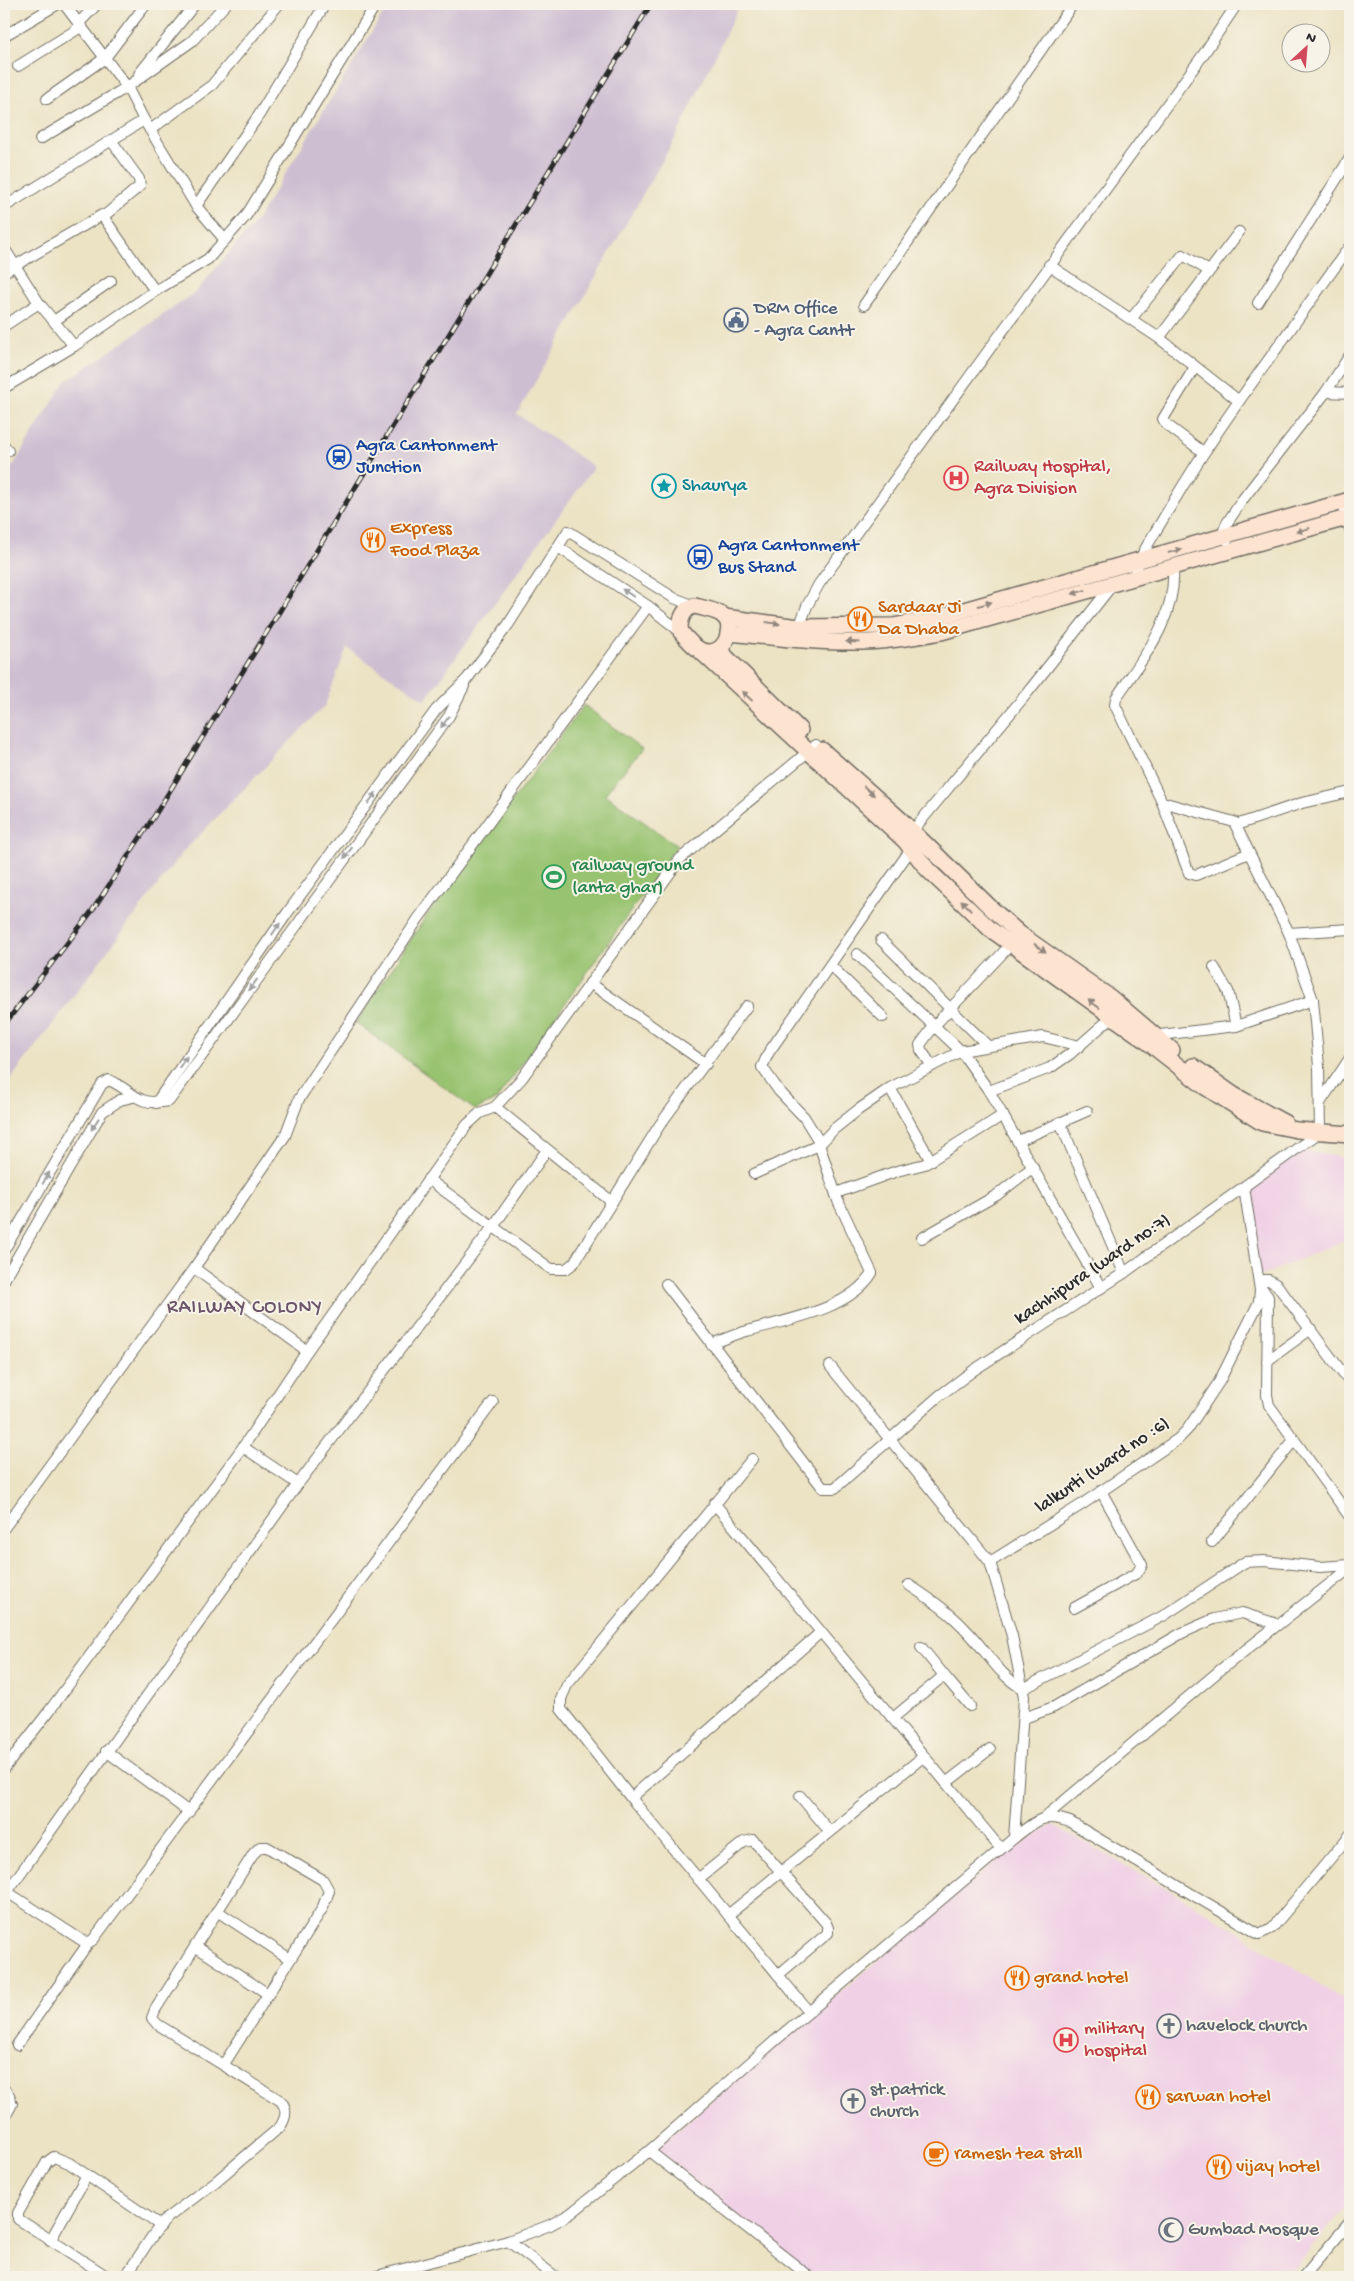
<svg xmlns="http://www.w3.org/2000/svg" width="1354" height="2281" viewBox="0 0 1354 2281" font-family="'Gochi Hand',sans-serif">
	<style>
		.built { fill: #f0d0e5 }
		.industrial { fill: #cebed2 }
		.green { fill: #98c370; stroke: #62774e }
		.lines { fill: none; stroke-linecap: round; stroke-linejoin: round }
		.street-casing { stroke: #6f6b61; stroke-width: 12 }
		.secondary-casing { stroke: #6f6b61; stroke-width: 18 }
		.street { stroke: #fff; stroke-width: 10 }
		.secondary { stroke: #fde4d1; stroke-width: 15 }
		.rail-casing { stroke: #2b2b2b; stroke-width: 5 }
		.rail { stroke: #f7f3e8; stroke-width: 3; stroke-dasharray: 9; stroke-linecap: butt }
		.oneway { fill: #94887e }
		.oneway2 { fill: #a0a0a0 }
		.labels { text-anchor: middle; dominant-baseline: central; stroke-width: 4; stroke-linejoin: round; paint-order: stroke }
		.service-label { font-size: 19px; fill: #4e5e75; stroke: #f7f3e8; text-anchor: start }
		.transit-label { font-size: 19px; fill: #164399; stroke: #f7f3e8; text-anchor: start }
		.health-label { font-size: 19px; fill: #be3a42; stroke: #f7f3e8; text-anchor: start }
		.culture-label { font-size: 19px; fill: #0d838f; stroke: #f7f3e8; text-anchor: start }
		.food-label { font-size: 19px; fill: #c56008; stroke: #f7f3e8; text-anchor: start }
		.leisure-label { font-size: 19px; fill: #27864d; stroke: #f7f3e8; text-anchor: start }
		.street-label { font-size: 19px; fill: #2b2b2b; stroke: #f7f3e8 }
		.worship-label { font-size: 19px; fill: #5b616d; stroke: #f7f3e8; text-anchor: start }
		.neighbourhood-label { font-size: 20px; letter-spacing: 1px; fill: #6c556a; stroke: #f7f3e8 }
	</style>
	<rect width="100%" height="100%" fill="#f7f3e8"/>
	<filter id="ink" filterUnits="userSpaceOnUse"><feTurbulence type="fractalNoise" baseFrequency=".02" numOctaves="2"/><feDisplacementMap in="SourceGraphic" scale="10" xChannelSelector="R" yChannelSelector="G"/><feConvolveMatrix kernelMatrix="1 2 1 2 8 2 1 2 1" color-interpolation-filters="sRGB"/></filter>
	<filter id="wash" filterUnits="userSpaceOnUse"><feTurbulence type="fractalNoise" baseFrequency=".0096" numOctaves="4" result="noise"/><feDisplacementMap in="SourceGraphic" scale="20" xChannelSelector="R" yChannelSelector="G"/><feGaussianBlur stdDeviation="1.12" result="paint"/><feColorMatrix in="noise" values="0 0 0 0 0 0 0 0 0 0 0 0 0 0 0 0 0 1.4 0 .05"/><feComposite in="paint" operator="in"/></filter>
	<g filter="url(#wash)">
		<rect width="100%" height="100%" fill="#ece3c4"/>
		<!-- built -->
		<g class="built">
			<path d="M1295 1150 1347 1158 1350 1166V1238L1259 1277 1244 1187Z"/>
			<path d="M1054 1825 1199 1907 1350 2004V2201L1286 2277H811L655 2149 1007 1851Z"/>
		</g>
		<!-- industrial -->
		<path class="industrial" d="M389 4H740L677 135 517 414 594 467 425 700 347 648 325 705 182 853 4 1088V480L65 382 195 293 257 220Z"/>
		<!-- green -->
		<path class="green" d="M584 705 642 749 605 794 677 846 497 1099 475 1110 356 1023 431 909Z"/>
	</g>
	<g filter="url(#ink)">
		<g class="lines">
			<!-- street casing -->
			<g class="street-casing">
				<g id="street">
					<path d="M64 4 127 87 144 120 196 206 225 240"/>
					<path d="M78 24 97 4"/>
					<path d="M7 34 58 4"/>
					<path d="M18 66 81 27"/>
					<path d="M139 74 195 4"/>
					<path d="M47 99 105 58 146 4"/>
					<path d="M150 130 212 85 279 4"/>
					<path d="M40 139 127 87 192 41 226 4"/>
					<path d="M196 206 259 115 325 4"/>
					<path d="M4 207 144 120"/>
					<path d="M104 216 140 186 139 179 111 140"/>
					<path d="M4 248 39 303 74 346"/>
					<path d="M1049 265 1159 338 1239 401 1350 246"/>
					<path d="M4 272 102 215 155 291"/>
					<path d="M1258 303 1350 158"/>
					<path d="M864 305 1073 4"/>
					<path d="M1131 319 1183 255 1209 271"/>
					<path d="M54 321 111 281"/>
					<path d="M4 326 39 303"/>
					<path d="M1159 338 1239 232"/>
					<path d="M1195 367 1163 419 1167 425 1203 452"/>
					<path d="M4 388 74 346 155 291 208 259 246 216 376 4"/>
					<path d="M1326 392 1350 393"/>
					<path d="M4 445 8 451"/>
					<path d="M1342 503 1350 529"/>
					<path d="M1227 540 1224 530 1227 523 1243 499 1326 392 1350 355"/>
					<path d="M558 547 648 606 681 632"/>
					<path d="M1173 566C1177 618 1144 657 1116 698L1115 705 1162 802 1189 873 1196 875 1249 853"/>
					<path d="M1134 577C1139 556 1152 538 1163 519 1187 478 1212 439 1239 401"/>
					<path d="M797 633 807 606 819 584 1203 55 1237 4"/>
					<path d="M1236 825 1302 803 1350 792"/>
					<path d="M910 834 1028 692 1113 584"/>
					<path d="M1289 933 1350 929"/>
					<path d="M881 940 987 1045"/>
					<path d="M857 954 961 1051 989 1091 1101 1288"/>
					<path d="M830 965 883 1017"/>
					<path d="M1214 967 1228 991 1236 1026"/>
					<path d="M590 983 706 1064"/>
					<path d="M1152 1036 1236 1026 1313 1000"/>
					<path d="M932 1066 921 1050 920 1045 934 1026 1015 940"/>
					<path d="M890 1088 931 1161"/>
					<path d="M989 1091 1050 1068 1070 1054 1112 1017"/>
					<path d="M156 1103 288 912 436 710 467 679 508 625 568 531 674 598 695 606"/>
					<path d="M1320 1103 1350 1058"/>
					<path d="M495 1107 612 1202"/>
					<path d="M1060 1122 1124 1273"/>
					<path d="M1018 1141 1087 1111"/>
					<path d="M754 1174 819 1145 834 1129 858 1110 890 1088 961 1051 1043 1037 1080 1046"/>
					<path d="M428 1179 551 1269H566L574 1263 659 1126 747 1006"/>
					<path d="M836 1193 897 1171 925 1164 1003 1115"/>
					<path d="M922 1238 997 1195 1033 1167"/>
					<path d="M4 1250 102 1084 109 1080C134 1091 136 1107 169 1101L449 716 464 686"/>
					<path d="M194 1268 307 1351"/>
					<path d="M4 1280 102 1112 120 1100 133 1097"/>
					<path d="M1259 1280H1269L1277 1285 1350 1383"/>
					<path d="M666 1284 823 1488H835L939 1396 974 1370 1124 1273 1320 1132 1319 1066 1313 1000 1289 933 1234 822 1162 802"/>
					<path d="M1260 1285 1268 1297 1267 1395 1269 1405 1350 1517"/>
					<path d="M711 1344C723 1340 735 1334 747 1331 785 1320 850 1310 872 1273L838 1201 817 1138 804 1117 779 1091 762 1067 769 1052 911 849"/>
					<path d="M1267 1361 1311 1329"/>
					<path d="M830 1366 990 1562 1012 1636 1024 1697 1014 1838"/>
					<path d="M243 1447 298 1484"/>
					<path d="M752 1459 567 1685 561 1699V1709L631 1798 809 2012"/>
					<path d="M714 1503 1001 1849"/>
					<path d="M4 1528 194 1268 285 1136 299 1099 418 919 648 606"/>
					<path d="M1212 1542 1294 1440"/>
					<path d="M990 1562 1081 1505 1178 1439 1187 1430 1219 1382 1259 1302 1260 1290 1244 1187"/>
					<path d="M909 1585C930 1599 951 1613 967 1631 987 1651 998 1675 1023 1689L1163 1616 1245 1562 1264 1561 1320 1567 1350 1565"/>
					<path d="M1074 1608 1137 1573 1142 1565 1101 1491"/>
					<path d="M921 1647 947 1679"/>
					<path d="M893 1718 941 1678 947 1679 970 1706"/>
					<path d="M1024 1718 1054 1707 1182 1633 1214 1619 1242 1613 1277 1624"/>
					<path d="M106 1751 189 1812"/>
					<path d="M4 1769 50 1710 243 1447 307 1351 467 1125 480 1113 495 1107 522 1078 680 859 816 745"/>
					<path d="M946 1783 990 1749"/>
					<path d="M800 1796 830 1832"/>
					<path d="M631 1798 821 1632"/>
					<path d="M1045 1817 1219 1671 1350 1568"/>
					<path d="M698 1879 744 1842 753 1840 826 1923 828 1928V1933L778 1975"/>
					<path d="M4 1890 83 1941 89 1942 93 1940 493 1402"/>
					<path d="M7 1892 298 1484 492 1228 547 1150"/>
					<path d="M217 1911 290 1959"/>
					<path d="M728 1915 924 1756"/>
					<path d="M195 1946 268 1994"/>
					<path d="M17 2045 89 1942"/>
					<path d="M4 2089 9 2095 12 2104 4 2119"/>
					<path d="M649 2151 810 2277"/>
					<path d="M50 2241 87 2175"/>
					<path d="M508 2241 556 2277"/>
					<path d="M108 2277 18 2219V2213L47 2162 54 2157 69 2163 161 2226"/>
					<path d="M125 2277 153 2235 167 2218 215 2182 280 2127C286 2118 288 2110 281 2101L157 2024 152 2018 155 2010 254 1853 260 1847H267L323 1880 329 1891 322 1909 224 2064"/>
					<path d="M373 2277 508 2241 550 2225 570 2214 649 2151 777 2039 1014 1838C1036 1821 1042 1812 1070 1822L1259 1934 1272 1928 1350 1835"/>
					<path d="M1303 2277 1350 2222"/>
				</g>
			</g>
			<!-- secondary casing -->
			<g class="secondary-casing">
				<g id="secondary">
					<path d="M695 606C703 608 714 610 721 614 739 624 724 663 698 649 692 645 686 638 681 632 678 622 684 607 695 606Z"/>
					<path d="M724 617 799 627 893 626 936 618 1350 500"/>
					<path d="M728 633C772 637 817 643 862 642 888 642 915 637 941 632L1350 517"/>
					<path d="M697 648 905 841 928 870 990 929 1145 1040 1205 1087 1262 1123 1297 1130 1350 1134"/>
					<path d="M719 650 800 730"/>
					<path d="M822 750 899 818 993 910 1020 934 1111 998 1172 1050"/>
					<path d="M1193 1066 1234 1095 1285 1123"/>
				</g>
			</g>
			<!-- street -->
			<use href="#street" class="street"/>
			<!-- secondary -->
			<use href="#secondary" class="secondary"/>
			<!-- rail casing -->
			<g class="rail-casing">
				<path id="rail" d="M4 1025 92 911 155 815 651 4"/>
			</g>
			<!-- rail -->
			<use href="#rail" class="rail"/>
		</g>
		<!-- one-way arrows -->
		<defs><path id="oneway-solid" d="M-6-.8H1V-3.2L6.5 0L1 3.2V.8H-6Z" transform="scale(1.25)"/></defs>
		<g class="oneway">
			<use href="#oneway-solid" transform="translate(1303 530) rotate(165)"/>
			<use href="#oneway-solid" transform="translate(1175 551) rotate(-16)"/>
			<use href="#oneway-solid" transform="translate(1079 592) rotate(164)"/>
			<use href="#oneway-solid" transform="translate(985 604) rotate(-16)"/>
			<use href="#oneway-solid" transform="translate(773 623) rotate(8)"/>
			<use href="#oneway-solid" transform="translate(853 642) rotate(-177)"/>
			<use href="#oneway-solid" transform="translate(747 696) rotate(-138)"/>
			<use href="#oneway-solid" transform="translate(869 791) rotate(41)"/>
			<use href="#oneway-solid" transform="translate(966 905) rotate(-135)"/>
			<use href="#oneway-solid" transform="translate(1040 948) rotate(36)"/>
			<use href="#oneway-solid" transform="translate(1094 1004) rotate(-144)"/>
		</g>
		<g class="oneway2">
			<use href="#oneway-solid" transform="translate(628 593) rotate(-147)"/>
			<use href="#oneway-solid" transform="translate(445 722) rotate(126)"/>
			<use href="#oneway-solid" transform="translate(372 798) rotate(-54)"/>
			<use href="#oneway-solid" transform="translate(348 853) rotate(126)"/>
			<use href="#oneway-solid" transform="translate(276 929) rotate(-55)"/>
			<use href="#oneway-solid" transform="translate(253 985) rotate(126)"/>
			<use href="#oneway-solid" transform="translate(183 1062) rotate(-55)"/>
			<use href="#oneway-solid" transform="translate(95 1124) rotate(122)"/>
			<use href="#oneway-solid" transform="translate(46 1178) rotate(-60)"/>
		</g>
	</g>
	<!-- icons -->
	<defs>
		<g id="civic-ring" transform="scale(1.25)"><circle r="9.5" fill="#f7f3e8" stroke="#5c6f8a" stroke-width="1.5"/><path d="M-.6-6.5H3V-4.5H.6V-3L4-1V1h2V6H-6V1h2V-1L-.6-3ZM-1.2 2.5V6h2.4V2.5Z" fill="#5c6f8a"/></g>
		<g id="station-ring" transform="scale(1.25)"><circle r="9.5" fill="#f7f3e8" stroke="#1a4fb4" stroke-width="1.5"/><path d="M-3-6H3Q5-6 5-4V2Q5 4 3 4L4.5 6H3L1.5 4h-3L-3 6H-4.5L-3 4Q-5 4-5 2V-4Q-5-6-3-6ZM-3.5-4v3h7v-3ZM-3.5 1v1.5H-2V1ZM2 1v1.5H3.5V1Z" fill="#1a4fb4"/></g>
		<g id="hospital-ring" transform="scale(1.25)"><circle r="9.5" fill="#f7f3e8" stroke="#e0444e" stroke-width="1.5"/><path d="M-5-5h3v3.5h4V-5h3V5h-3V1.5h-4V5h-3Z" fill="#e0444e"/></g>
		<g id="sight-ring" transform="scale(1.25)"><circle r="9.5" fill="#f7f3e8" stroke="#0f9aa8" stroke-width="1.5"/><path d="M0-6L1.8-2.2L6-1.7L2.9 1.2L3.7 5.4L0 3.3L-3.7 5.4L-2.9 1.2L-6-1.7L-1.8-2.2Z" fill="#0f9aa8"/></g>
		<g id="restaurant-ring" transform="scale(1.25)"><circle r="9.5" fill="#f7f3e8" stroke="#e8710a" stroke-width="1.5"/><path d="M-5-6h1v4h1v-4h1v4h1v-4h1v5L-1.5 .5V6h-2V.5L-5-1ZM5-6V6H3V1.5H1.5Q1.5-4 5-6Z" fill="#e8710a"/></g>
		<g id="bus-ring" transform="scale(1.25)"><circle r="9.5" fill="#f7f3e8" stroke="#1a4fb4" stroke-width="1.5"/><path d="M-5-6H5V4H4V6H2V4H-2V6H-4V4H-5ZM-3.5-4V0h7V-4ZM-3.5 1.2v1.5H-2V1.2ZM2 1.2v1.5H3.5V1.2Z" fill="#1a4fb4"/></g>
		<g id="stadium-ring" transform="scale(1.25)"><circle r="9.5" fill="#f7f3e8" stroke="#2e9e5b" stroke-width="1.5"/><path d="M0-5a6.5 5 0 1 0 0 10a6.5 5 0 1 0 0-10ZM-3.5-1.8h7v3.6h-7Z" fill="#2e9e5b"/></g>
		<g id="church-ring" transform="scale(1.25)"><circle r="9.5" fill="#f7f3e8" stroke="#6b7280" stroke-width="1.5"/><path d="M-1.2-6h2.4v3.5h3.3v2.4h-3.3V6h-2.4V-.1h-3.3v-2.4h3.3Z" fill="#6b7280"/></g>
		<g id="cafe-ring" transform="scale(1.25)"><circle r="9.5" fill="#f7f3e8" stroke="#e8710a" stroke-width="1.5"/><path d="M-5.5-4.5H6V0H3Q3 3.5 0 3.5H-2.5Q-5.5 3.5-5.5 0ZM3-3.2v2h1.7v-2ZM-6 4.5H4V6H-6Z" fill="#e8710a"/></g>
		<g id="mosque-ring" transform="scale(1.25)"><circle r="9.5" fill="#f7f3e8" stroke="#6b7280" stroke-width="1.5"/><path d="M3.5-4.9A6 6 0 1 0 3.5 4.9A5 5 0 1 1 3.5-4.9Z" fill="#6b7280"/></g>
	</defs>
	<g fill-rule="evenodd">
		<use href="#civic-ring" x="736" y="320"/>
		<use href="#station-ring" x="339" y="457"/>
		<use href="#hospital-ring" x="956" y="478"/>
		<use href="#sight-ring" x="664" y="486"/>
		<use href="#restaurant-ring" x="373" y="540"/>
		<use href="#bus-ring" x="700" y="557"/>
		<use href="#restaurant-ring" x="860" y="619"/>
		<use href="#stadium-ring" x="554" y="877"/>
		<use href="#restaurant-ring" x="1017" y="1978"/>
		<use href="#church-ring" x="1169" y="2026"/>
		<use href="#hospital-ring" x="1066" y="2040"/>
		<use href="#restaurant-ring" x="1148" y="2097"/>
		<use href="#church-ring" x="853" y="2101"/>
		<use href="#cafe-ring" x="936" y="2154"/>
		<use href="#restaurant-ring" x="1219" y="2167"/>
		<use href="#mosque-ring" x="1171" y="2230"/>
	</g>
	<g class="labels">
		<!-- service labels -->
		<g class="service-label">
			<text x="754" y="309">DRM Office<tspan x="754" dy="22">- Agra Cantt</tspan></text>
		</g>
		<!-- transit labels -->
		<g class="transit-label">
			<text x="356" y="446">Agra Cantonment<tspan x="356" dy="22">Junction</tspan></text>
			<text x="718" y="546">Agra Cantonment<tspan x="718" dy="22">Bus Stand</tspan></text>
		</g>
		<!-- health labels -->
		<g class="health-label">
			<text x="974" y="467">Railway Hospital,<tspan x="974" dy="22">Agra Division</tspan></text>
			<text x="1084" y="2029">military<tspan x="1084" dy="22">hospital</tspan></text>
		</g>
		<!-- culture labels -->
		<g class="culture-label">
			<text x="682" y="486">Shaurya</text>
		</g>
		<!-- food labels -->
		<g class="food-label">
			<text x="390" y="529">Express<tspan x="390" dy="22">Food Plaza</tspan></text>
			<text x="878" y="608">Sardaar Ji<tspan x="878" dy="22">Da Dhaba</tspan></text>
			<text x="1034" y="1978">grand hotel</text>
			<text x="1166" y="2097">sarwan hotel</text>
			<text x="954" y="2154">ramesh tea stall</text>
			<text x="1236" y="2167">vijay hotel</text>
		</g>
		<!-- leisure labels -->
		<g class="leisure-label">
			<text x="572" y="866">railway ground<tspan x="572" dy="22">(anta ghar)</tspan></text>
		</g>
		<!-- street labels -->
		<g class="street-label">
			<text transform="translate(1093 1270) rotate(-34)">kachhipura (ward no:7)</text>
			<text transform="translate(1103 1466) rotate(-34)">lalkurti (ward no :6)</text>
		</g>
		<!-- worship labels -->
		<g class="worship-label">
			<text x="1186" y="2026">havelock church</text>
			<text x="870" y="2090">st.patrick<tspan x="870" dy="22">church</tspan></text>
			<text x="1188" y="2230">Gumbad Mosque</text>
		</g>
		<!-- neighbourhood labels -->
		<g class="neighbourhood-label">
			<text x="245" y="1308">RAILWAY COLONY</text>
		</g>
	</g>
	<!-- margin -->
	<rect width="1354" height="2281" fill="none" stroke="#f7f3e8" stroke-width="20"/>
	<!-- north arrow -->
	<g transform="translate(1306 48) rotate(26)"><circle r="24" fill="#f7f3e8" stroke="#a5a39c"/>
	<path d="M0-4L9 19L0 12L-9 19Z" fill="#d1495b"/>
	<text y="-8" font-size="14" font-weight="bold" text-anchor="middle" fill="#2b2b2b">N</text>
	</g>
</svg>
